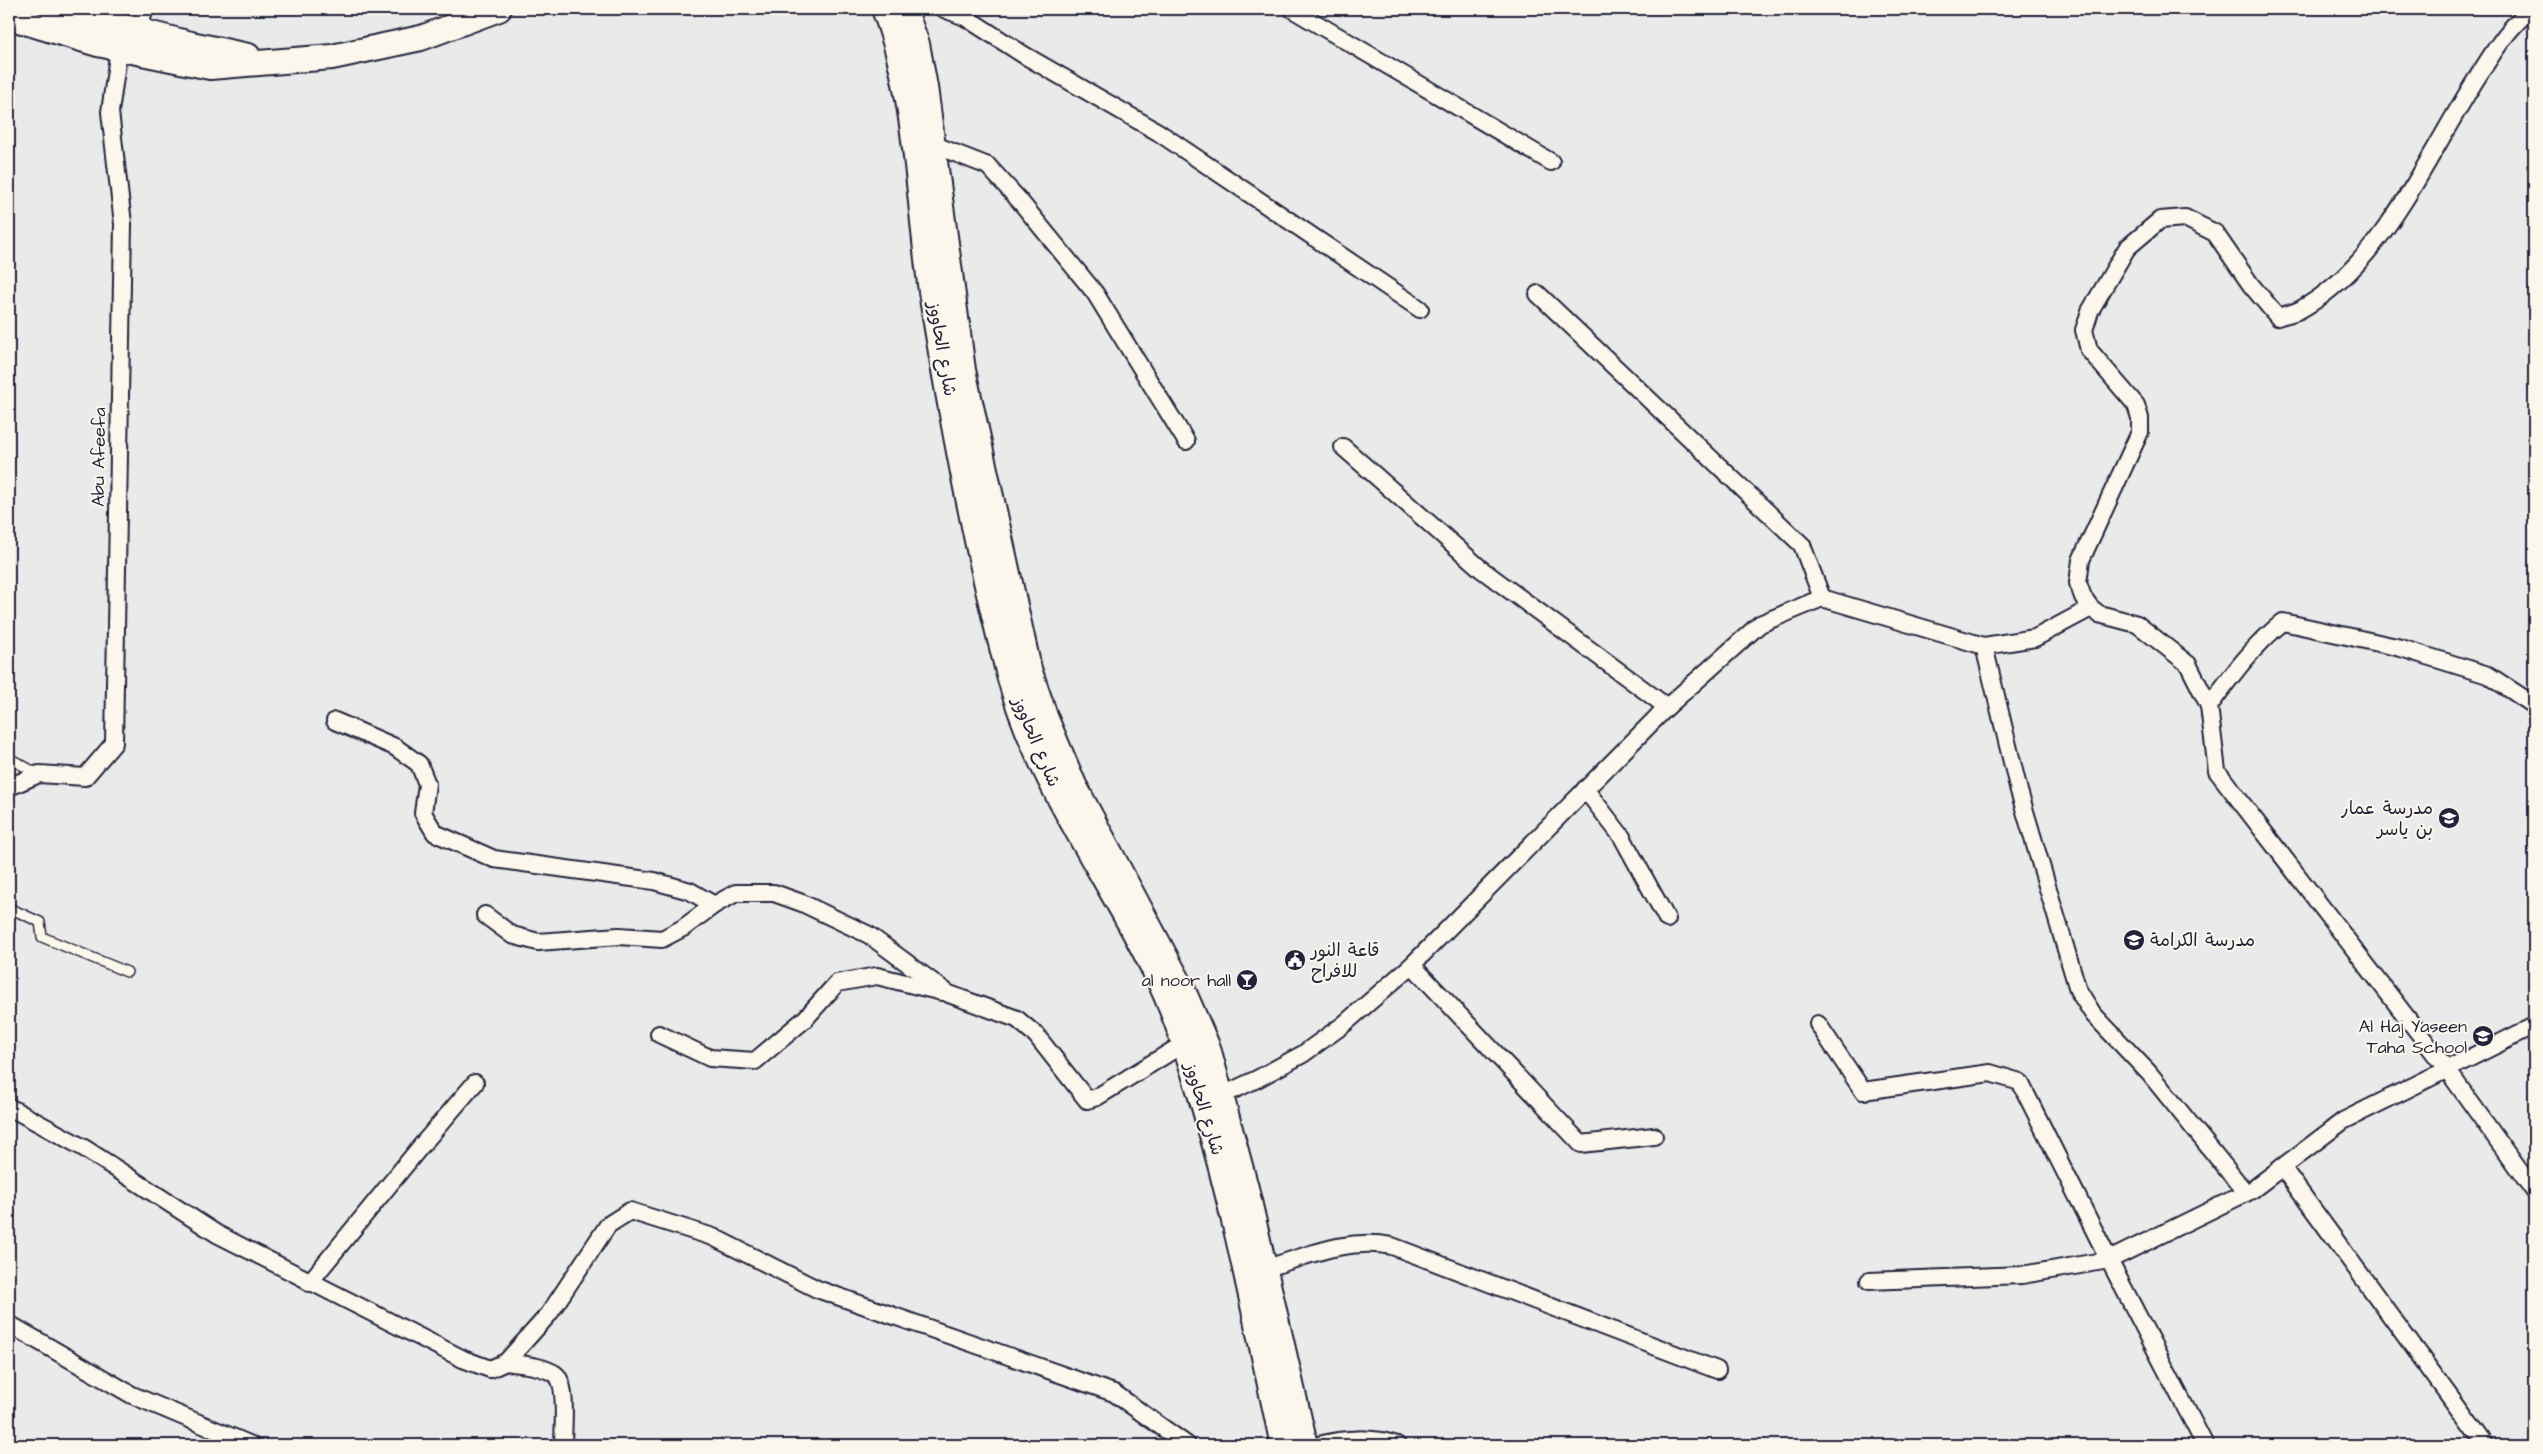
<svg xmlns="http://www.w3.org/2000/svg" width="2543" height="1454" viewBox="0 0 2543 1454" font-family="'Architects Daughter','Playpen Sans Arabic',sans-serif">
	<style>
		.lines { fill: none; stroke-linecap: round; stroke-linejoin: round }
		.service-casing { stroke: #22223b; stroke-width: 12 }
		.minor-casing { stroke: #22223b; stroke-width: 20 }
		.secondary-casing { stroke: #22223b; stroke-width: 28 }
		.service { stroke: #fbf7ec; stroke-width: 9 }
		.minor { stroke: #fbf7ec; stroke-width: 16 }
		.secondary { stroke: #fbf7ec; stroke-width: 24 }
		.labels { text-anchor: middle; dominant-baseline: central; stroke-width: 4; stroke-linejoin: round; paint-order: stroke }
		.street-label { font-size: 18px; fill: #22223b; stroke: #fbf7ec }
		.poi-label { font-size: 18px; fill: #22223b; stroke: #fbf7ec; text-anchor: end }
	</style>
	<rect width="100%" height="100%" fill="#e9eaea"/>
	<filter id="ink" filterUnits="userSpaceOnUse"><feTurbulence type="fractalNoise" baseFrequency=".02" numOctaves="2"/><feDisplacementMap in="SourceGraphic" scale="10" xChannelSelector="R" yChannelSelector="G"/><feConvolveMatrix kernelMatrix="1 2 1 2 8 2 1 2 1" color-interpolation-filters="sRGB"/></filter>
	<g filter="url(#ink)">
		<g class="lines">
			<!-- service casing -->
			<g class="service-casing">
				<g id="service">
					<path d="M9 758 38 774"/>
					<path d="M9 908 40 922 42 937 127 972"/>
				</g>
			</g>
			<!-- minor casing -->
			<g class="minor-casing">
				<g id="minor">
					<path d="M944 9 965 17 1024 55 1158 132 1420 309"/>
					<path d="M1292 9 1551 162"/>
					<path d="M2532 9C2511 24 2496 48 2482 70 2431 147 2386 261 2303 308 2296 313 2286 314 2278 317L2251 285 2215 233 2185 218 2160 220 2127 248 2090 311 2084 330 2089 350 2136 405 2140 418V432L2081 560 2078 583 2083 597 2091 608 2099 614 2137 624 2188 664 2209 706 2217 771 2448 1071 2534 1191"/>
					<path d="M138 31 145 9"/>
					<path d="M932 144 988 166 1019 200 1095 293 1186 441"/>
					<path d="M1538 294 1802 545 1822 598"/>
					<path d="M1343 447 1481 569 1667 707"/>
					<path d="M1984 646 2019 791 2078 990 2093 1014 2149 1073 2246 1193"/>
					<path d="M2209 706C2232 675 2253 646 2283 622L2401 648 2488 675 2534 705"/>
					<path d="M335 721 395 747 419 764 427 784 423 813 435 833 494 859 654 881 690 891 714 905"/>
					<path d="M9 787 39 774 85 777 114 743 123 224 110 112 119 49"/>
					<path d="M1585 789 1622 837 1667 919"/>
					<path d="M485 915 512 935 538 942 619 936 662 939 683 928 714 905 736 893H774L802 903 869 935 949 994 1017 1019 1036 1035 1087 1100 1097 1097 1193 1038"/>
					<path d="M1412 965 1581 1144 1654 1136"/>
					<path d="M1818 1024 1863 1091 1990 1073 2020 1082 2109 1260 2205 1445"/>
					<path d="M659 1034 710 1058 755 1061 805 1019 837 983 877 976 942 992"/>
					<path d="M1221 1096 1257 1079 1303 1054 1343 1025 1412 965 1667 707 1760 624 1822 598 1984 646 2035 638 2091 608"/>
					<path d="M9 1107 84 1148 217 1234 463 1359 490 1369 506 1362 549 1314 608 1225 630 1211 713 1237 817 1289 1114 1393 1187 1445"/>
					<path d="M2282 1167 2485 1445"/>
					<path d="M1264 1269C1307 1256 1347 1237 1392 1246L1717 1370"/>
					<path d="M1869 1281 2022 1275 2109 1260 2252 1190 2343 1121 2534 1026"/>
					<path d="M309 1283 421 1146 475 1083"/>
					<path d="M9 1324 132 1395 251 1445"/>
					<path d="M506 1362C522 1365 541 1365 555 1374 568 1383 563 1429 563 1445"/>
					<path d="M1319 1445C1344 1438 1373 1437 1397 1445"/>
				</g>
			</g>
			<!-- secondary casing -->
			<g class="secondary-casing">
				<g id="secondary">
					<path d="M53 9 191 44 248 56"/>
					<path d="M884 9C918 96 918 205 932 298 952 423 977 553 1009 675 1040 790 1117 886 1165 993 1181 1030 1193 1069 1204 1107 1237 1218 1258 1332 1283 1445"/>
					<path d="M904 9 917 44 925 87 963 370 1029 669 1046 719 1074 785 1182 988 1208 1048 1246 1188 1305 1445"/>
					<path d="M9 17 98 44 210 67 332 57 421 38 499 9"/>
				</g>
			</g>
			<!-- service -->
			<use href="#service" class="service"/>
			<!-- minor -->
			<use href="#minor" class="minor"/>
			<!-- secondary -->
			<use href="#secondary" class="secondary"/>
		</g>
	</g>
	<!-- icons -->
	<defs>
		<g id="school-disc" transform="scale(1.125)"><circle r="9.5" fill="#22223b" stroke="#fbf7ec"/><path d="M0-5L7-2L0 1L-7-2ZM-4 1L0 2.5L4 1V4Q0 6-4 4Z" fill="#fff"/></g>
		<g id="civic-disc" transform="scale(1.125)"><circle r="9.5" fill="#22223b" stroke="#fbf7ec"/><path d="M-.6-6.5H3V-4.5H.6V-3L4-1V1h2V6H-6V1h2V-1L-.6-3ZM-1.2 2.5V6h2.4V2.5Z" fill="#fff"/></g>
		<g id="bar-disc" transform="scale(1.125)"><circle r="9.5" fill="#22223b" stroke="#fbf7ec"/><path d="M-6-5H6L.8 .8V4.5H3.5V6h-7V4.5H-.8V.8Z" fill="#fff"/></g>
	</defs>
	<g fill-rule="evenodd">
		<use href="#school-disc" x="2449" y="818"/>
		<use href="#school-disc" x="2134" y="940"/>
		<use href="#civic-disc" x="1295" y="960"/>
		<use href="#bar-disc" x="1247" y="980"/>
		<use href="#school-disc" x="2483" y="1036"/>
	</g>
	<g class="labels">
		<!-- street labels -->
		<g class="street-label">
			<text transform="translate(942 349) rotate(80)">شارع الحاووز</text>
			<text transform="translate(99 457) rotate(-89)">Abu Afeefa</text>
			<text transform="translate(1036 742) rotate(67)">شارع الحاووز</text>
			<text transform="translate(1204 1109) rotate(73)">شارع الحاووز</text>
		</g>
		<!-- poi labels -->
		<g class="poi-label">
			<text x="2433" y="808">مدرسة عمار<tspan x="2433" dy="21">بن ياسر</tspan></text>
			<text x="2150" y="940" text-anchor="start">مدرسة الكرامة</text>
			<text x="1311" y="950" text-anchor="start">قاعة النور<tspan x="1311" dy="21">للافراح</tspan></text>
			<text x="1231" y="980">al noor hall</text>
			<text x="2467" y="1026">Al Haj Yaseen<tspan x="2467" dy="21">Taha School</tspan></text>
		</g>
	</g>
	<!-- margin -->
	<rect width="2543" height="1454" fill="none" stroke="#fbf7ec" stroke-width="30"/>
	<rect x="15" y="15" width="2513" height="1424" fill="none" stroke="#22223b" stroke-width="2" filter="url(#ink)"/>
</svg>
